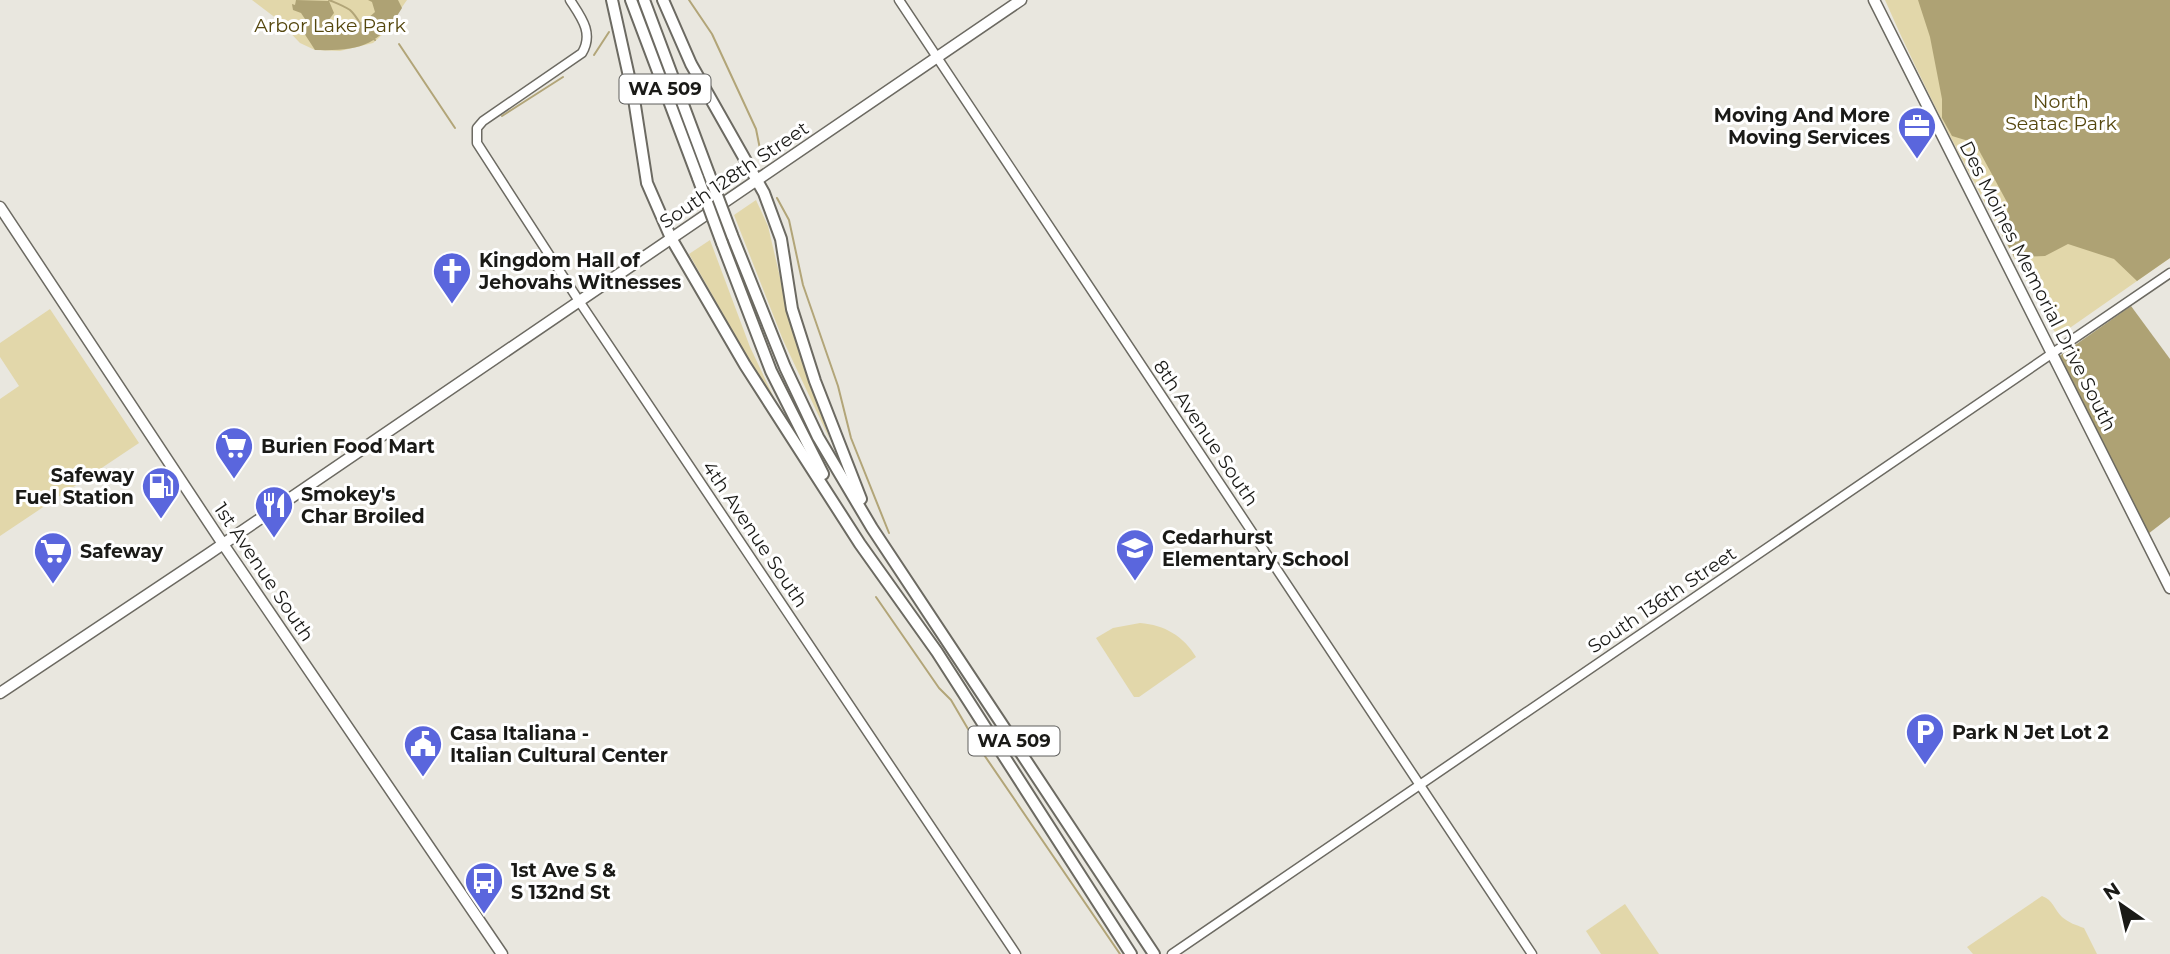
<svg xmlns="http://www.w3.org/2000/svg" width="2170" height="954" viewBox="0 0 2170 954" font-family="Montserrat,sans-serif">
	<style>
		.green { fill: #e2d7aa }
		.forest { fill: #aea274 }
		.lines { fill: none; stroke-linecap: round; stroke-linejoin: round }
		.stream { stroke: #b2a578; stroke-width: 2 }
		.minor-casing { stroke: #6c6a62; stroke-width: 11 }
		.major-casing { stroke: #6c6a62; stroke-width: 13 }
		.highway-casing { stroke: #6c6a62; stroke-width: 14 }
		.minor { stroke: #fff; stroke-width: 8 }
		.major { stroke: #fff; stroke-width: 10 }
		.highway { stroke: #fff; stroke-width: 10 }
		.highway-bridge-casing { stroke: #6c6a62; stroke-width: 14; stroke-linecap: butt }
		.highway-bridge { stroke: #fff; stroke-width: 10 }
		.labels { text-anchor: middle; dominant-baseline: central; stroke-width: 6; stroke-linejoin: round; paint-order: stroke }
		.shield { fill: #fff; stroke: #5f5f5d; stroke-width: 2 }
		.shield-label { font-size: 18px; font-weight: bold; fill: #1a1a17 }
		.park-label { font-size: 19px; fill: #55470e; stroke: #fff }
		.poi-label { font-size: 19px; font-weight: bold; fill: #1a1a17; stroke: #fff; text-anchor: start }
		.street-label { font-size: 19px; fill: #1a1a17; stroke: #fff }
	</style>
	<rect width="100%" height="100%" fill="#e9e7df"/>
	<!-- green -->
	<g class="green">
		<path d="M252 0H407L383 34 373 43 340 51 315 50 300 43 277 19Z"/>
		<path d="M1885 0H2170V258L2064 332 2056 333 2051 327C1994 219 1934 112 1885 0Z"/>
		<path d="M756 200 768 226 794 337 830 440 783 340 734 215Z"/>
		<path d="M710 240 750 347 776 402 774 404 689 254Z"/>
		<path d="M50 309 139 443 0 536V399L19 386 0 357V343Z"/>
		<path d="M1140 623C1165 625 1183 636 1196 657L1139 697H1134L1096 638 1113 628Z"/>
		<path d="M2042 896C2053 900 2054 909 2062 917 2069 923 2076 925 2084 928L2097 954H1973L1967 947Z"/>
		<path d="M1625 904 1659 954H1601L1586 931Z"/>
	</g>
	<!-- forest -->
	<g class="forest">
		<path d="M296 0 329 1 334 13 328 21 334 29C350 28 364 23 375 12L372 2 368 0H398L402 8C378 47 359 51 315 50L304 33 307 22 301 13 293 10 292 4 295 5Z"/>
		<path d="M1918 0H2170V258L2137 281 2114 259 2068 244 2045 256 2014 257 1999 228 2006 221 2008 204 1975 143 1952 136 1942 118V99L1930 37Z"/>
		<path d="M2131 306 2170 359V517L2148 534 2058 357Z"/>
	</g>
	<g class="lines">
		<!-- stream -->
		<g class="stream">
			<path d="M329 0C336 3 344 6 350 10 362 21 360 31 375 40"/>
			<path d="M689 0 712 34 756 129 760 149"/>
			<path d="M399 44 455 128"/>
			<path d="M594 55 609 32"/>
			<path d="M502 116 563 77"/>
			<path d="M777 198 789 220 803 285 838 386 851 438 889 533"/>
			<path d="M876 597 939 688 951 700 978 746 1120 954"/>
		</g>
		<!-- minor casing -->
		<g class="minor-casing">
			<g id="minor">
				<path d="M570 0C581 17 594 33 582 53L483 121 477 128V143L579 301 1016 954"/>
				<path d="M899 0 1532 954"/>
				<path d="M1172 954 2170 273"/>
			</g>
		</g>
		<!-- major casing -->
		<g class="major-casing">
			<g id="major">
				<path d="M1874 0 2170 588"/>
				<path d="M0 207 223 544 502 954"/>
				<path d="M0 693 207 555 1021 0"/>
			</g>
		</g>
		<!-- highway casing -->
		<g class="highway-casing">
			<g id="highway">
				<path d="M612 0 634 99 647 183 671 238 745 365 860 544 937 652 1131 954"/>
				<path d="M631 0 698 178"/>
				<path d="M644 0 709 174"/>
				<path d="M663 0 691 64 764 193 781 239 792 309 815 381 861 499"/>
				<path d="M732 235 785 367 818 437 872 528 1154 954"/>
				<path d="M722 243 771 371 823 474"/>
			</g>
		</g>
		<!-- minor -->
		<use href="#minor" class="minor"/>
		<!-- major -->
		<use href="#major" class="major"/>
		<!-- highway -->
		<use href="#highway" class="highway"/>
		<!-- highway-bridge casing -->
		<g class="highway-bridge-casing">
			<g id="highway-bridge">
				<path d="M709 174 732 235"/>
				<path d="M698 178 722 243"/>
			</g>
		</g>
		<!-- highway-bridge -->
		<use href="#highway-bridge" class="highway-bridge"/>
	</g>
	<!-- icons -->
	<defs>
		<g id="office-pin" transform="scale(2.0125)"><path d="M0 17L-7.5 6A9.5 9.5 0 1 1 7.5 6Z" fill="#5a66dd" stroke="#fff"/><path d="M-6-3h4V-5.5h4V-3h4V5H-6ZM-1-4.5V-3h2v-1.5ZM-6 0V1H6V0Z" fill="#fff"/></g>
		<g id="church-pin" transform="scale(2.0125)"><path d="M0 17L-7.5 6A9.5 9.5 0 1 1 7.5 6Z" fill="#5a66dd" stroke="#fff"/><path d="M-1.2-6h2.4v3.5h3.3v2.4h-3.3V6h-2.4V-.1h-3.3v-2.4h3.3Z" fill="#fff"/></g>
		<g id="supermarket-pin" transform="scale(2.0125)"><path d="M0 17L-7.5 6A9.5 9.5 0 1 1 7.5 6Z" fill="#5a66dd" stroke="#fff"/><path d="M-6-5.5h2.5l.6 2H6L4.5 2H-2.5L-4.4-4H-6ZM-1.5 3.2a1.3 1.3 0 1 0 .1 0ZM3 3.2a1.3 1.3 0 1 0 .1 0Z" fill="#fff"/></g>
		<g id="fuel-pin" transform="scale(2.0125)"><path d="M0 17L-7.5 6A9.5 9.5 0 1 1 7.5 6Z" fill="#5a66dd" stroke="#fff"/><path d="M-5.5-6h7V0h2V4h1.3V-2.5L3-4.5l.8-.8L6-3V5H2.5V1h-1V6h-7ZM-4.2-4.7v3.2H.2V-4.7Z" fill="#fff"/></g>
		<g id="restaurant-pin" transform="scale(2.0125)"><path d="M0 17L-7.5 6A9.5 9.5 0 1 1 7.5 6Z" fill="#5a66dd" stroke="#fff"/><path d="M-5-6h1v4h1v-4h1v4h1v-4h1v5L-1.5 .5V6h-2V.5L-5-1ZM5-6V6H3V1.5H1.5Q1.5-4 5-6Z" fill="#fff"/></g>
		<g id="school-pin" transform="scale(2.0125)"><path d="M0 17L-7.5 6A9.5 9.5 0 1 1 7.5 6Z" fill="#5a66dd" stroke="#fff"/><path d="M0-5L7-2L0 1L-7-2ZM-4 1L0 2.5L4 1V4Q0 6-4 4Z" fill="#fff"/></g>
		<g id="parking-pin" transform="scale(2.0125)"><path d="M0 17L-7.5 6A9.5 9.5 0 1 1 7.5 6Z" fill="#5a66dd" stroke="#fff"/><path d="M-3.5-5.5H1a3.5 3.5 0 0 1 0 7H-1V5.5H-3.5ZM-1-3.4V-.6H.8a1.4 1.4 0 0 0 0-2.8Z" fill="#fff"/></g>
		<g id="civic-pin" transform="scale(2.0125)"><path d="M0 17L-7.5 6A9.5 9.5 0 1 1 7.5 6Z" fill="#5a66dd" stroke="#fff"/><path d="M-.6-6.5H3V-4.5H.6V-3L4-1V1h2V6H-6V1h2V-1L-.6-3ZM-1.2 2.5V6h2.4V2.5Z" fill="#fff"/></g>
		<g id="bus-pin" transform="scale(2.0125)"><path d="M0 17L-7.5 6A9.5 9.5 0 1 1 7.5 6Z" fill="#5a66dd" stroke="#fff"/><path d="M-5-6H5V4H4V6H2V4H-2V6H-4V4H-5ZM-3.5-4V0h7V-4ZM-3.5 1.2v1.5H-2V1.2ZM2 1.2v1.5H3.5V1.2Z" fill="#fff"/></g>
	</defs>
	<g fill-rule="evenodd">
		<use href="#office-pin" x="1917" y="126"/>
		<use href="#church-pin" x="452" y="271"/>
		<use href="#supermarket-pin" x="234" y="446"/>
		<use href="#fuel-pin" x="161" y="486"/>
		<use href="#restaurant-pin" x="274" y="505"/>
		<use href="#school-pin" x="1135" y="548"/>
		<use href="#supermarket-pin" x="53" y="551"/>
		<use href="#parking-pin" x="1925" y="732"/>
		<use href="#civic-pin" x="423" y="744"/>
		<use href="#bus-pin" x="484" y="881"/>
	</g>
	<g class="labels">
		<!-- shield labels -->
		<g class="shield">
			<rect x="619.5" y="74.5" width="91" height="29" rx="5"/>
			<rect x="968.5" y="726.5" width="91" height="29" rx="5"/>
		</g>
		<g class="shield-label">
			<text x="665" y="89">WA 509</text>
			<text x="1014" y="741">WA 509</text>
		</g>
		<!-- park labels -->
		<g class="park-label">
			<text x="330" y="25">Arbor Lake Park</text>
			<text x="2061" y="101">North<tspan x="2061" dy="22">Seatac Park</tspan></text>
		</g>
		<!-- poi labels -->
		<g class="poi-label">
			<text x="1890" y="115" text-anchor="end">Moving And More<tspan x="1890" dy="22">Moving Services</tspan></text>
			<text x="479" y="260">Kingdom Hall of<tspan x="479" dy="22">Jehovahs Witnesses</tspan></text>
			<text x="261" y="446">Burien Food Mart</text>
			<text x="134" y="475" text-anchor="end">Safeway<tspan x="134" dy="22">Fuel Station</tspan></text>
			<text x="301" y="494">Smokey's<tspan x="301" dy="22">Char Broiled</tspan></text>
			<text x="1162" y="537">Cedarhurst<tspan x="1162" dy="22">Elementary School</tspan></text>
			<text x="80" y="551">Safeway</text>
			<text x="1952" y="732">Park N Jet Lot 2</text>
			<text x="450" y="733">Casa Italiana -<tspan x="450" dy="22">Italian Cultural Center</tspan></text>
			<text x="511" y="870">1st Ave S &amp;<tspan x="511" dy="22">S 132nd St</tspan></text>
		</g>
		<!-- street labels -->
		<g class="street-label">
			<text transform="translate(734 175) rotate(-34)">South 128th Street</text>
			<text transform="translate(2038 286) rotate(63)">Des Moines Memorial Drive South</text>
			<text transform="translate(1206 433) rotate(56)">8th Avenue South</text>
			<text transform="translate(755 534) rotate(56)">4th Avenue South</text>
			<text transform="translate(264 572) rotate(56)">1st Avenue South</text>
			<text transform="translate(1662 600) rotate(-34)">South 136th Street</text>
		</g>
	</g>
	<!-- north arrow -->
	<g transform="translate(2121 905) rotate(326)" stroke="#ffffff" stroke-width="5" paint-order="stroke">
	<path d="M0-5L12 26L0 18L-12 26Z" fill="#1a1a17"/>
	<text y="-10" font-size="19" font-weight="bold" text-anchor="middle" fill="#1a1a17">N</text>
	</g>
</svg>
